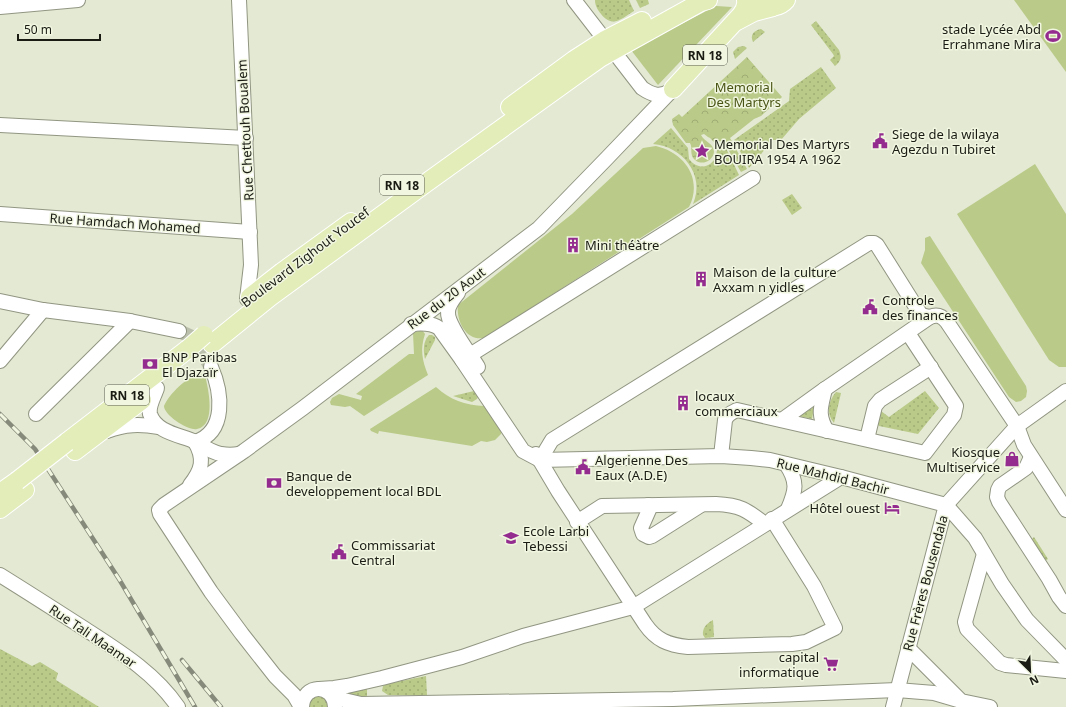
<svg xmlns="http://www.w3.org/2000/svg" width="1066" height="707" viewBox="0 0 1066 707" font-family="'Noto Sans',sans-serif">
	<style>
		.grass { fill: url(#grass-dots) }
		.park { fill: url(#park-crowns) }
		.garden { fill: #baca88 }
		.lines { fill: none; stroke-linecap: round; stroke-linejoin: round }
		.minor-tunnel { stroke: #bbc0ad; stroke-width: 14; stroke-dasharray: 14 7; stroke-linecap: butt }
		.minor-casing { stroke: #919682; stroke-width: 16 }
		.major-casing { stroke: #fff; stroke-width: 20 }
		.minor { stroke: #fff; stroke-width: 14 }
		.major { stroke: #e2edba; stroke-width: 18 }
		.rail-casing { stroke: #868a7a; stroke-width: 4.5 }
		.rail { stroke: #f0f6e0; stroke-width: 3; stroke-dasharray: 9; stroke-linecap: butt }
		.major-bridge-casing { stroke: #fff; stroke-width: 20; stroke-linecap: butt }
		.major-bridge { stroke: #e2edba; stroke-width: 18 }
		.labels { text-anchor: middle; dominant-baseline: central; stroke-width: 3; stroke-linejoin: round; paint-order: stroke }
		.shield { fill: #f0f6e0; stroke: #5a5d51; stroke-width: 1 }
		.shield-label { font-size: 12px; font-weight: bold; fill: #1a1c14 }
		.poi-label { font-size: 13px; fill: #1a1c14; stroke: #f0f6e0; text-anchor: start }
		.park-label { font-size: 13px; fill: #495415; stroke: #f0f6e0 }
		.street-label { font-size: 13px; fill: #1a1c14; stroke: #f0f6e0 }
	</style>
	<defs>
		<pattern id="grass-dots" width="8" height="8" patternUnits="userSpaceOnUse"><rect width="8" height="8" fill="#baca88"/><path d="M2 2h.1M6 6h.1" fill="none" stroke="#9fad74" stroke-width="1.8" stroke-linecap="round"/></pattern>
		<pattern id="park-crowns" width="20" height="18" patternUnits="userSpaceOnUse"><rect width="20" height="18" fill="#baca88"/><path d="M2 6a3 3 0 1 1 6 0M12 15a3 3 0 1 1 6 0" fill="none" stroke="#9fad74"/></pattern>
	</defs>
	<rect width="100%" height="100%" fill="#e3e9d3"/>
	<!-- grass -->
	<g class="grass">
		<path d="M595 0H629L634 11C622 18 613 29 601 14 598 10 595 6 595 0Z"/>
		<path d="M636 0H648L649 4 640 8Z"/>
		<path d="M816 21 839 50C842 58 841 61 835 66L830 60 834 56 833 54 811 25Z"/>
		<path d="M761 29 765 32 753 42C750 35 753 31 761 29Z"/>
		<path d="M744 46 747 48 735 59 733 52 738 47Z"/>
		<path d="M821 67 836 88 799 119 781 140H773L749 168 734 140 789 101 790 89Z"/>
		<path d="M671 128 688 148 689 159C700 173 716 166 717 150L725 146 739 175 693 204C706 175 682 146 653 144Z"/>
		<path d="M792 194 802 208 792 215 782 200Z"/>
		<path d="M429 335H432L435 337V340L425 359C423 351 423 341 429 335Z"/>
		<path d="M474 391 478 396 477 399 472 402 453 396Z"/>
		<path d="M925 391 939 408 918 434 879 426 875 420 881 411 889 417Z"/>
		<path d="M836 392 841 393 834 423C826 414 828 401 836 392Z"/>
		<path d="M814 407 812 419 799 416Z"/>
		<path d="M1034 537 1048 559 1045 561 1032 539Z"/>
		<path d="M713 620 714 637 705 638 703 635C702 628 707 623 713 620Z"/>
		<path d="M0 649 32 666 40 662 58 673 56 680 99 707H0Z"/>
		<path d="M426 676 427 695H388L382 691 383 686 387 684Z"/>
		<path d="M367 687V696L369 699 349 695V692Z"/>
		<path d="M323 695 330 707H308L312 697Z"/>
	</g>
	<!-- park -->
	<path class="park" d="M747 57 782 97 761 116 754 119 730 138 747 169 741 172 725 144 720 141 716 144 710 138 708 137 704 134 701 135C704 142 714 143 714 152 713 161 702 166 695 160 689 155 693 148 690 143H686L673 125 672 119 679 114 682 117Z"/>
	<!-- garden -->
	<g class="garden">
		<path d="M1014 0H1066V72Z"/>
		<path d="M716 6 732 7 658 85 631 50Z"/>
		<path d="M656 146C685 153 703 179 689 207L484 338C466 341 456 321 458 305L572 214 643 148Z"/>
		<path d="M1035 164 1066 214V367H1059L1049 360 957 214Z"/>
		<path d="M930 236 1026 386 1027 391 1026 397 1021 401 1016 402 1009 397 921 263 925 250V238Z"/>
		<path d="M422 330 425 334C420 349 422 360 428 375L364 416 350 406 345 407 331 405 330 402 332 398 339 394 361 400 362 396 356 394 409 354H414L413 333Z"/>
		<path d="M200 373 205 375C208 388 217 425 197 429 188 431 164 415 164 406 170 393 186 378 200 373Z"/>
		<path d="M436 387C450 400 465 405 484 406L502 431 501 434 495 440 487 442 481 441 472 446 379 431 378 434 371 431 370 429Z"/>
	</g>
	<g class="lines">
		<!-- minor-tunnel -->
		<path class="minor-tunnel" d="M179 331 192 337 211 367"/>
		<!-- minor casing -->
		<g class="minor-casing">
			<g id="minor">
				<path d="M239 0 251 265 247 299"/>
				<path d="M574 0 642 88C652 95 661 98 671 90"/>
				<path d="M0 7 78 0"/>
				<path d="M0 125 246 138"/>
				<path d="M0 214 250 232"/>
				<path d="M458 293C454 298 448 305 448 312 447 325 471 355 478 367"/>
				<path d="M0 301 43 310 130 321 179 331"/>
				<path d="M411 324C420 323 431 322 439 328L462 360 523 451 540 460 721 456 751 458 770 460 841 477 946 505 975 538 1002 584 1027 620 1066 660"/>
				<path d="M462 360 753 178"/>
				<path d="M0 361 43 310"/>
				<path d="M157 388C155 395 148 406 150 414 156 433 181 435 196 442 204 447 211 452 221 454 227 455 233 455 239 454"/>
				<path d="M825 389C821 407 817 414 827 431"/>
				<path d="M36 414 130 321"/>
				<path d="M782 420 825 389 930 317C937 314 942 316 947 322L1017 426 1024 445 1066 510"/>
				<path d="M107 431C125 424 140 424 159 427"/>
				<path d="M867 439 875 406 880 400 931 367"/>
				<path d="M195 442C227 432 222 392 211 367"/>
				<path d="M536 454 558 491 645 624C656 640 668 645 688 647L792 644 806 642 835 628 814 586 772 519"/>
				<path d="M721 456 725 420C728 414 731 413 737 410L925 453 954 415 956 406 908 333"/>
				<path d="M1031 457 1026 468 1000 486 998 490 997 497 999 502 1049 579 1059 597 1066 606"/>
				<path d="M540 460 552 440 869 243H874L877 245 921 315 930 317"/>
				<path d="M786 464C798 482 796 490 788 509"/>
				<path d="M190 485C202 470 205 459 195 442"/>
				<path d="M648 505 649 510 641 528 643 534 649 537 652 536 701 505"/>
				<path d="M577 522 602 506 716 504C740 505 747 510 765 524"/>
				<path d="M984 554 965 622 967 629 1000 663 1006 665 1066 671"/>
				<path d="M0 575C29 593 57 611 85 629 119 651 155 673 178 707"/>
				<path d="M908 648 961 701 990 707"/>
				<path d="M319 689 334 688 347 686 382 678 462 657 523 636 633 607 841 477"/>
				<path d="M330 692 344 700 361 704 673 699 897 690 934 693 961 701"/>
				<path d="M301 707 294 695 275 676 242 634 211 592 160 514 159 510 164 505 244 451 303 408 539 228 608 157 673 89"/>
				<path d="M302 707C303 683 334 683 335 707"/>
				<path d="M893 707 946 505 1017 426 1066 391"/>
			</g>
		</g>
		<!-- major casing -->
		<g class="major-casing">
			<g id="major">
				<path d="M762 5C771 8 780 7 786 0"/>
				<path d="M737 21 754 12 773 7"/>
				<path d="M673 89 741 15C745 10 747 6 746 0"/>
				<path d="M510 107 574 60 605 40 642 21"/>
				<path d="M250 297 282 272 351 222"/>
				<path d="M212 344 270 297 426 183 572 78 600 58 701 2 708 0"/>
				<path d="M67 442 188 349"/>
				<path d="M75 451 142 400"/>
				<path d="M0 493 17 481"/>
				<path d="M0 509 25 490"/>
			</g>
		</g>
		<!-- minor -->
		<use href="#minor" class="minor"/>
		<!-- major -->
		<use href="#major" class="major"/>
		<!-- rail casing -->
		<g class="rail-casing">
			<g id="rail">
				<path d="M0 414 35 449 119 579 195 707"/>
				<path d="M182 660 221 707"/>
			</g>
		</g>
		<!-- rail -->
		<use href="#rail" class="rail"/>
		<!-- major-bridge casing -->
		<g class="major-bridge-casing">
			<g id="major-bridge">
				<path d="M188 349 204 335"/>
				<path d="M17 481 67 442"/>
			</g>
		</g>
		<!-- major-bridge -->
		<use href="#major-bridge" class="major-bridge"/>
	</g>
	<!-- icons -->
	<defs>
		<g id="stadium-bare" transform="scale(1.2)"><path d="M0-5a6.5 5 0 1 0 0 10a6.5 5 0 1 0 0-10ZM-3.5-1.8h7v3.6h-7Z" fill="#942c90" stroke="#f0f6e0" stroke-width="2.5" paint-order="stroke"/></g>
		<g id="civic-bare" transform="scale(1.2)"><path d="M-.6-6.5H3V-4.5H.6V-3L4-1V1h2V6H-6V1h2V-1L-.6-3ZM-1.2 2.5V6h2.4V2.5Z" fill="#942c90" stroke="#f0f6e0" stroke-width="2.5" paint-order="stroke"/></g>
		<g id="sight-bare" transform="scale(1.2)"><path d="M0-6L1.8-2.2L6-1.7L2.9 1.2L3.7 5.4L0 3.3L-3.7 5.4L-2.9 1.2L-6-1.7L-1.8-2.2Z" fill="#942c90" stroke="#f0f6e0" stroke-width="2.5" paint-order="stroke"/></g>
		<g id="building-bare" transform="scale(1.2)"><path d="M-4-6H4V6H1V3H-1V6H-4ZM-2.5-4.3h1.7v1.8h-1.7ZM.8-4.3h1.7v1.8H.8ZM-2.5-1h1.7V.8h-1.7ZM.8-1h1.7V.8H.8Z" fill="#942c90" stroke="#f0f6e0" stroke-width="2.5" paint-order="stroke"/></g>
		<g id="bank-bare" transform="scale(1.2)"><path d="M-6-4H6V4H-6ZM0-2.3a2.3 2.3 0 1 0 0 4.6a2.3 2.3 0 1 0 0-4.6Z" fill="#942c90" stroke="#f0f6e0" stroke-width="2.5" paint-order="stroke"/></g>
		<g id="shop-bare" transform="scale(1.2)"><path d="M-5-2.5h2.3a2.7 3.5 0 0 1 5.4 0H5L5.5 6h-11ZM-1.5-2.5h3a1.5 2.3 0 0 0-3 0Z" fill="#942c90" stroke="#f0f6e0" stroke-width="2.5" paint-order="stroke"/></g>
		<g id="hotel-bare" transform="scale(1.2)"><path d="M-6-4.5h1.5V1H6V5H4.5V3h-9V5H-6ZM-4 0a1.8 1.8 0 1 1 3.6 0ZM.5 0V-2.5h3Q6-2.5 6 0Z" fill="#942c90" stroke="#f0f6e0" stroke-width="2.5" paint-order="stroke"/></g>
		<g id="school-bare" transform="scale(1.2)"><path d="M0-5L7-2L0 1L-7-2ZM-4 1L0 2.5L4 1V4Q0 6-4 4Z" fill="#942c90" stroke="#f0f6e0" stroke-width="2.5" paint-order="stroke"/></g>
		<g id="supermarket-bare" transform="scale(1.2)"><path d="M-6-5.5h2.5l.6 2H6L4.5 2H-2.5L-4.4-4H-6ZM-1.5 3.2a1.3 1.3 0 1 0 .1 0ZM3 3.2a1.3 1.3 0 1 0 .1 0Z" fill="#942c90" stroke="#f0f6e0" stroke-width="2.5" paint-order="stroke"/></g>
	</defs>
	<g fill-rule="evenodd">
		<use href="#stadium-bare" x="1053" y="36"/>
		<use href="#civic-bare" x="880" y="141"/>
		<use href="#sight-bare" x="702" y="151"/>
		<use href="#building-bare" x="573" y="245"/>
		<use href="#building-bare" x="701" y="279"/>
		<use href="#civic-bare" x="870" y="307"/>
		<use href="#bank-bare" x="150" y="364"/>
		<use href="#building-bare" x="683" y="403"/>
		<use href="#shop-bare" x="1012" y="459"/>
		<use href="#civic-bare" x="583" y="467"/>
		<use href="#bank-bare" x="274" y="483"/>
		<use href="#hotel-bare" x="892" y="508"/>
		<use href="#school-bare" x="511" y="538"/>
		<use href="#civic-bare" x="339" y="552"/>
		<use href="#supermarket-bare" x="831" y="664"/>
	</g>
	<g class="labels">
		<!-- shield labels -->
		<g class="shield">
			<rect x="683" y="45" width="44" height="20" rx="3"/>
			<rect x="380" y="175" width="44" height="20" rx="3"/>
			<rect x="105" y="385" width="44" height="20" rx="3"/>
		</g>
		<g class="shield-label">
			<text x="705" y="55">RN 18</text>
			<text x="402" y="185">RN 18</text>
			<text x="127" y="395">RN 18</text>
		</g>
		<!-- poi labels -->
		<g class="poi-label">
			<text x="1041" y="29" text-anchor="end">stade Lycée Abd<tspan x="1041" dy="15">Errahmane Mira</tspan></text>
			<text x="892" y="134">Siege de la wilaya<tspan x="892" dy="15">Agezdu n Tubiret</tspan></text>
			<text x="714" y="144">Memorial Des Martyrs<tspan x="714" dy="15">BOUIRA 1954 A 1962</tspan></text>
			<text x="585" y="245">Mini théàtre</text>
			<text x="713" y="272">Maison de la culture<tspan x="713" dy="15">Axxam n yidles</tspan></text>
			<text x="882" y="300">Controle<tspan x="882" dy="15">des finances</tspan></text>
			<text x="162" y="357">BNP Paribas<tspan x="162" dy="15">El Djazaïr</tspan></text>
			<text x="695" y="396">locaux<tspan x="695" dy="15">commerciaux</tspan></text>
			<text x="1000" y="452" text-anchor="end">Kiosque<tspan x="1000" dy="15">Multiservice</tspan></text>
			<text x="595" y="460">Algerienne Des<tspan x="595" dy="15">Eaux (A.D.E)</tspan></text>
			<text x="286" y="476">Banque de<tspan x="286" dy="15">developpement local BDL</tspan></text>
			<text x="880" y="508" text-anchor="end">Hôtel ouest</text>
			<text x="523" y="531">Ecole Larbi<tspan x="523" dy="15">Tebessi</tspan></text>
			<text x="351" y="545">Commissariat<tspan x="351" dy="15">Central</tspan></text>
			<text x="819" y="657" text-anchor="end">capital<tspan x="819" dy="15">informatique</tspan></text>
		</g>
		<!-- park labels -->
		<g class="park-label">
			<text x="744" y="87">Memorial<tspan x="744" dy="15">Des Martyrs</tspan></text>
		</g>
		<!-- street labels -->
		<g class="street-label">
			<text transform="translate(245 130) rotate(-93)">Rue Chettouh Boualem</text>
			<text transform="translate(125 223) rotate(4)">Rue Hamdach Mohamed</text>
			<text transform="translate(305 257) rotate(-37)">Boulevard Zighout Youcef</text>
			<text transform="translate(446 298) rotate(-37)">Rue du 20 Aout</text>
			<text transform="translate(833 476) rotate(14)">Rue Mahdid Bachir</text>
			<text transform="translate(925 583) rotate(-75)">Rue Frères Bousendala</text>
			<text transform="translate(93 636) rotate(34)">Rue Tali Maamar</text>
		</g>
	</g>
	<!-- north arrow -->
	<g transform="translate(1030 671) rotate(156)" stroke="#f0f6e0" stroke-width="3" paint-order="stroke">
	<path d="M0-3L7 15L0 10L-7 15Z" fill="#1a1c14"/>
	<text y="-6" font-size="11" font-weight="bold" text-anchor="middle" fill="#1a1c14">N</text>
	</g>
	<!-- scale -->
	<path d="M18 34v6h82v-6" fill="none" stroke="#1a1c14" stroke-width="2"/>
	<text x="24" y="34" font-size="12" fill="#1a1c14" stroke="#f0f6e0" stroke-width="3" paint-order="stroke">50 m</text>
</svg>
